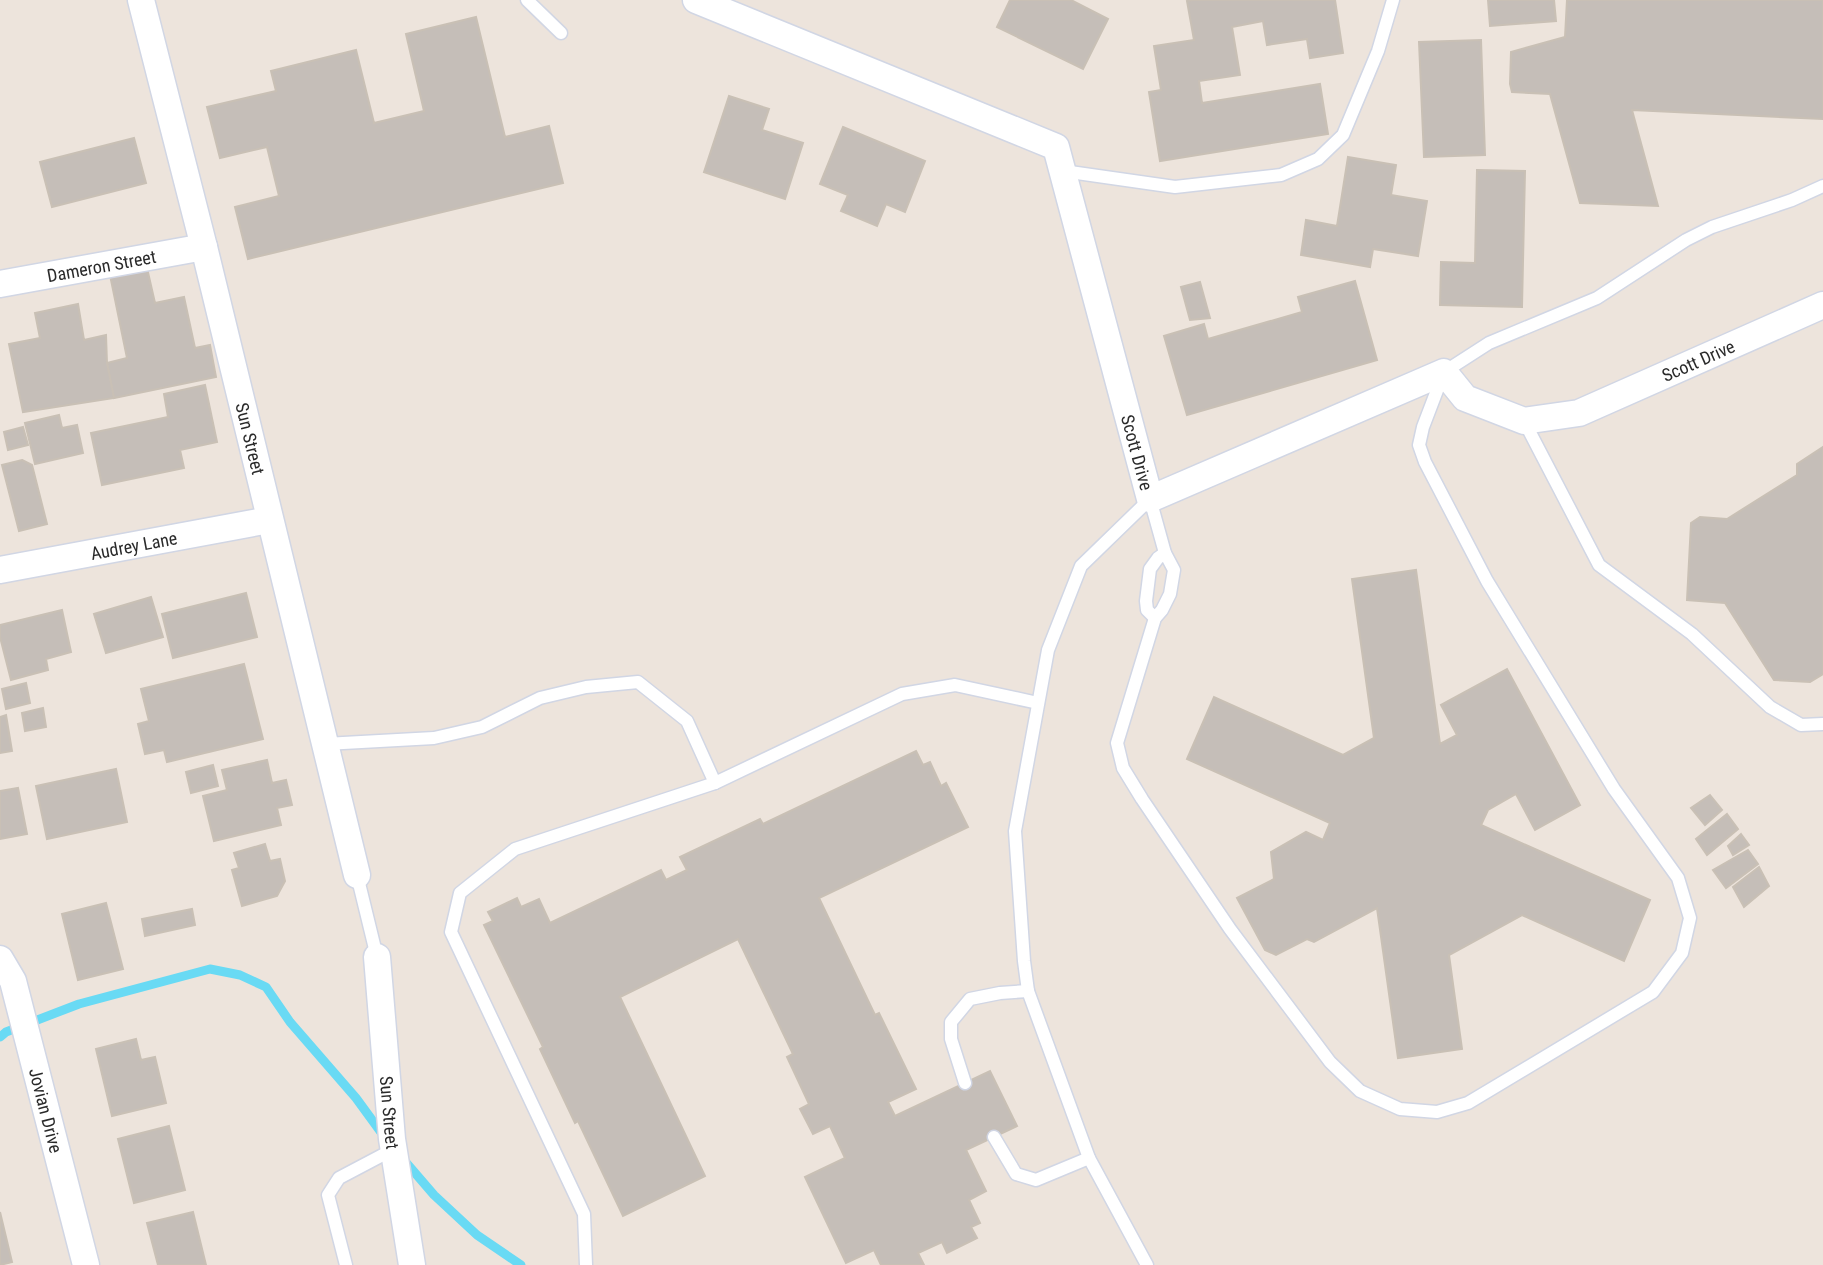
<svg xmlns="http://www.w3.org/2000/svg" width="1823" height="1265" viewBox="0 0 1823 1265" font-family="'Roboto Condensed',sans-serif">
	<style>
		.lines { fill: none; stroke-linecap: round; stroke-linejoin: round }
		.stream { stroke: #69daf4; stroke-width: 9 }
		.building { fill: #c5beb8; stroke: #c9c0b5; stroke-width: 2 }
		.service-casing { stroke: #d1d6e4; stroke-width: 15 }
		.minor-casing { stroke: #d1d6e4; stroke-width: 29 }
		.service { stroke: #fff; stroke-width: 12 }
		.minor { stroke: #fff; stroke-width: 26 }
		.labels { text-anchor: middle; dominant-baseline: central; stroke-width: 7; stroke-linejoin: round; paint-order: stroke }
		.street-label { font-size: 18px; fill: #2a2a2a; stroke: #fff }
	</style>
	<rect width="100%" height="100%" fill="#ede4dc"/>
	<g class="lines">
		<!-- stream -->
		<g class="stream">
			<path d="M0 1037 6 1032 79 1004 210 969 240 975 266 987 290 1022 356 1098 383 1135"/>
			<path d="M403 1159 434 1195 477 1235 521 1265"/>
		</g>
	</g>
	<!-- building -->
	<g class="building">
		<path d="M1010 0H1071L1108 19 1083 69 997 27Z"/>
		<path d="M1192 0H1335L1343 53 1310 58 1307 39 1267 45 1263 21 1232 27 1240 75 1199 81 1202 103 1320 84 1328 134 1160 161 1149 92 1161 90 1154 46 1194 40 1187 1Z"/>
		<path d="M1488 0H1554L1556 21 1490 26Z"/>
		<path d="M1567 0H1823V119L1632 110 1658 206 1580 203 1550 94 1512 92 1510 84 1511 52 1565 37Z"/>
		<path d="M476 17 505 137 549 126 563 183 248 259 235 207 279 196 267 147 220 158 207 107 276 91 271 71 356 50 374 123 424 111 406 34Z"/>
		<path d="M1481 40 1485 155 1424 157 1419 42Z"/>
		<path d="M729 96 769 109 762 130 803 143 785 199 704 172Z"/>
		<path d="M843 127 925 161 905 212 886 204 877 226 841 211 848 195 820 184Z"/>
		<path d="M134 138 146 183 52 207 40 162Z"/>
		<path d="M1348 157 1396 165 1391 195 1427 201 1418 256 1373 249 1370 267 1301 255 1306 220 1337 226Z"/>
		<path d="M1477 170 1525 171 1522 307 1440 305 1441 262 1475 263Z"/>
		<path d="M147 268 155 303 184 297 195 348 210 345 216 377 114 398 107 363 127 358 110 275Z"/>
		<path d="M1355 281 1377 360 1187 415 1164 336 1204 324 1208 339 1302 312 1298 297Z"/>
		<path d="M1200 282 1210 318 1190 320 1181 287Z"/>
		<path d="M78 304 84 340 106 335 107 363 114 398 23 412 9 344 40 338 35 313Z"/>
		<path d="M205 385 217 442 180 450 184 468 102 485 91 433 168 417 164 394Z"/>
		<path d="M59 415 62 428 77 425 83 453 35 464 25 423Z"/>
		<path d="M23 427 28 445 8 450 4 432Z"/>
		<path d="M1823 447V674L1810 682 1774 680 1725 603 1687 600 1691 523 1700 517 1727 519 1797 475V464Z"/>
		<path d="M22 460 32 465 47 524 19 531 2 465Z"/>
		<path d="M1416 570 1440 744 1457 735 1441 705 1507 669 1580 805 1535 830 1516 794 1488 810 1481 825 1650 900 1624 961 1522 915 1449 955 1462 1049 1398 1058 1377 908 1314 942 1307 939 1276 955 1265 950 1237 898 1274 879 1271 852 1306 832 1323 840 1330 823 1187 759 1214 697 1343 755 1374 738 1352 579Z"/>
		<path d="M246 593 257 637 173 658 162 614Z"/>
		<path d="M151 597 163 637 106 653 94 614Z"/>
		<path d="M62 610 71 652 46 659 48 670 11 680 0 637V625Z"/>
		<path d="M244 664 263 739 167 762 164 750 145 754 138 724 149 721 141 689Z"/>
		<path d="M26 683 30 703 6 709 2 689Z"/>
		<path d="M43 708 46 727 25 731 22 713Z"/>
		<path d="M6 715 12 751 0 753V717Z"/>
		<path d="M916 751 923 765 930 762 941 786 946 783 968 827 819 898 875 1015 879 1013 916 1089 888 1102 895 1116 990 1071 1017 1126 966 1150 986 1191 969 1200 980 1223 971 1227 977 1238 947 1253 942 1242 918 1253 924 1265H881L874 1250 846 1263 805 1177 845 1158 830 1126 813 1134 800 1109 809 1104 787 1057 793 1054 738 939 620 997 705 1176 623 1216 578 1121 575 1123 540 1049 543 1047 484 925 493 921 488 912 517 898 521 907 539 899 550 923 661 870 666 880 687 870 680 857 760 819 763 824Z"/>
		<path d="M267 760 272 783 286 780 292 805 277 808 281 825 214 841 203 796 227 790 222 770Z"/>
		<path d="M213 765 218 786 191 793 186 772Z"/>
		<path d="M116 769 127 822 47 839 36 786Z"/>
		<path d="M18 788 27 834 0 839V791Z"/>
		<path d="M1710 795 1722 810 1705 825 1691 808Z"/>
		<path d="M1727 814 1738 829 1707 855 1696 839Z"/>
		<path d="M1741 834 1749 845 1733 855 1728 846Z"/>
		<path d="M265 844 270 861 280 859 285 881 277 896 242 906 232 870 239 868 234 853Z"/>
		<path d="M1748 850 1758 864 1726 888 1713 870Z"/>
		<path d="M1759 867 1769 886 1744 907 1733 887Z"/>
		<path d="M106 903 123 969 78 980 62 914Z"/>
		<path d="M192 909 195 925 145 936 142 919Z"/>
		<path d="M136 1039 141 1060 155 1057 166 1103 112 1116 96 1049Z"/>
		<path d="M169 1126 185 1190 134 1203 118 1139Z"/>
		<path d="M0 1212 12 1262 0 1265Z"/>
		<path d="M193 1212 206 1265H158L147 1223Z"/>
	</g>
	<g class="lines">
		<!-- service casing -->
		<g class="service-casing">
			<g id="service">
				<path d="M527 0 561 33"/>
				<path d="M1063 171 1175 187 1281 175 1318 159 1343 135 1378 51 1393 0"/>
				<path d="M1524 421 1599 565 1692 634 1770 707 1801 725 1823 724"/>
				<path d="M1155 618 1147 610 1146 601 1150 569 1158 558 1165 553"/>
				<path d="M325 744 434 738 482 727 540 698 586 687 638 682 687 721 715 783"/>
				<path d="M357 875 377 957"/>
				<path d="M965 1083 951 1039V1022L970 999 1000 993 1028 991"/>
				<path d="M994 1137 1016 1174 1036 1180 1089 1158"/>
				<path d="M346 1265 328 1195 339 1178 394 1149"/>
				<path d="M586 1265 584 1214 451 932 460 893 515 849 715 783 902 694 955 685 1038 703"/>
				<path d="M1147 1265 1089 1158 1028 991 1024 961 1015 831 1048 650 1081 566 1150 499 1165 553 1174 570 1170 594 1162 610 1155 618 1117 743 1123 768 1142 799 1230 929 1330 1062 1360 1091 1400 1109 1437 1112 1468 1103 1653 992 1682 953 1690 918 1678 878 1614 789 1487 581 1425 462 1419 445 1423 427 1444 372 1489 343 1597 298 1686 240 1712 227 1792 200 1823 186"/>
			</g>
		</g>
		<!-- minor casing -->
		<g class="minor-casing">
			<g id="minor">
				<path id="s1" d="M141 0 204 247 357 875"/>
				<path id="s2" d="M696 0 1056 147 1150 499 1444 372 1465 398 1524 421 1579 413 1823 305"/>
				<path id="s3" d="M0 284 204 247"/>
				<path id="s4" d="M0 570 269 520"/>
				<path id="s5" d="M377 957 392 1139 412 1265"/>
				<path id="s6" d="M0 959 13 981 86 1265"/>
			</g>
		</g>
		<!-- service -->
		<use href="#service" class="service"/>
		<!-- minor -->
		<use href="#minor" class="minor"/>
	</g>
	<g class="labels">
		<!-- street labels -->
		<g class="street-label">
			<text stroke="none"><textPath href="#s3" startOffset="103">Dameron Street</textPath></text>
			<text stroke="none"><textPath href="#s2" startOffset="1356">Scott Drive</textPath></text>
			<text stroke="none"><textPath href="#s1" startOffset="452">Sun Street</textPath></text>
			<text stroke="none"><textPath href="#s2" startOffset="705">Scott Drive</textPath></text>
			<text stroke="none"><textPath href="#s4" startOffset="136">Audrey Lane</textPath></text>
			<text stroke="none"><textPath href="#s6" startOffset="159">Jovian Drive</textPath></text>
			<text stroke="none"><textPath href="#s5" startOffset="156">Sun Street</textPath></text>
		</g>
	</g>
</svg>
